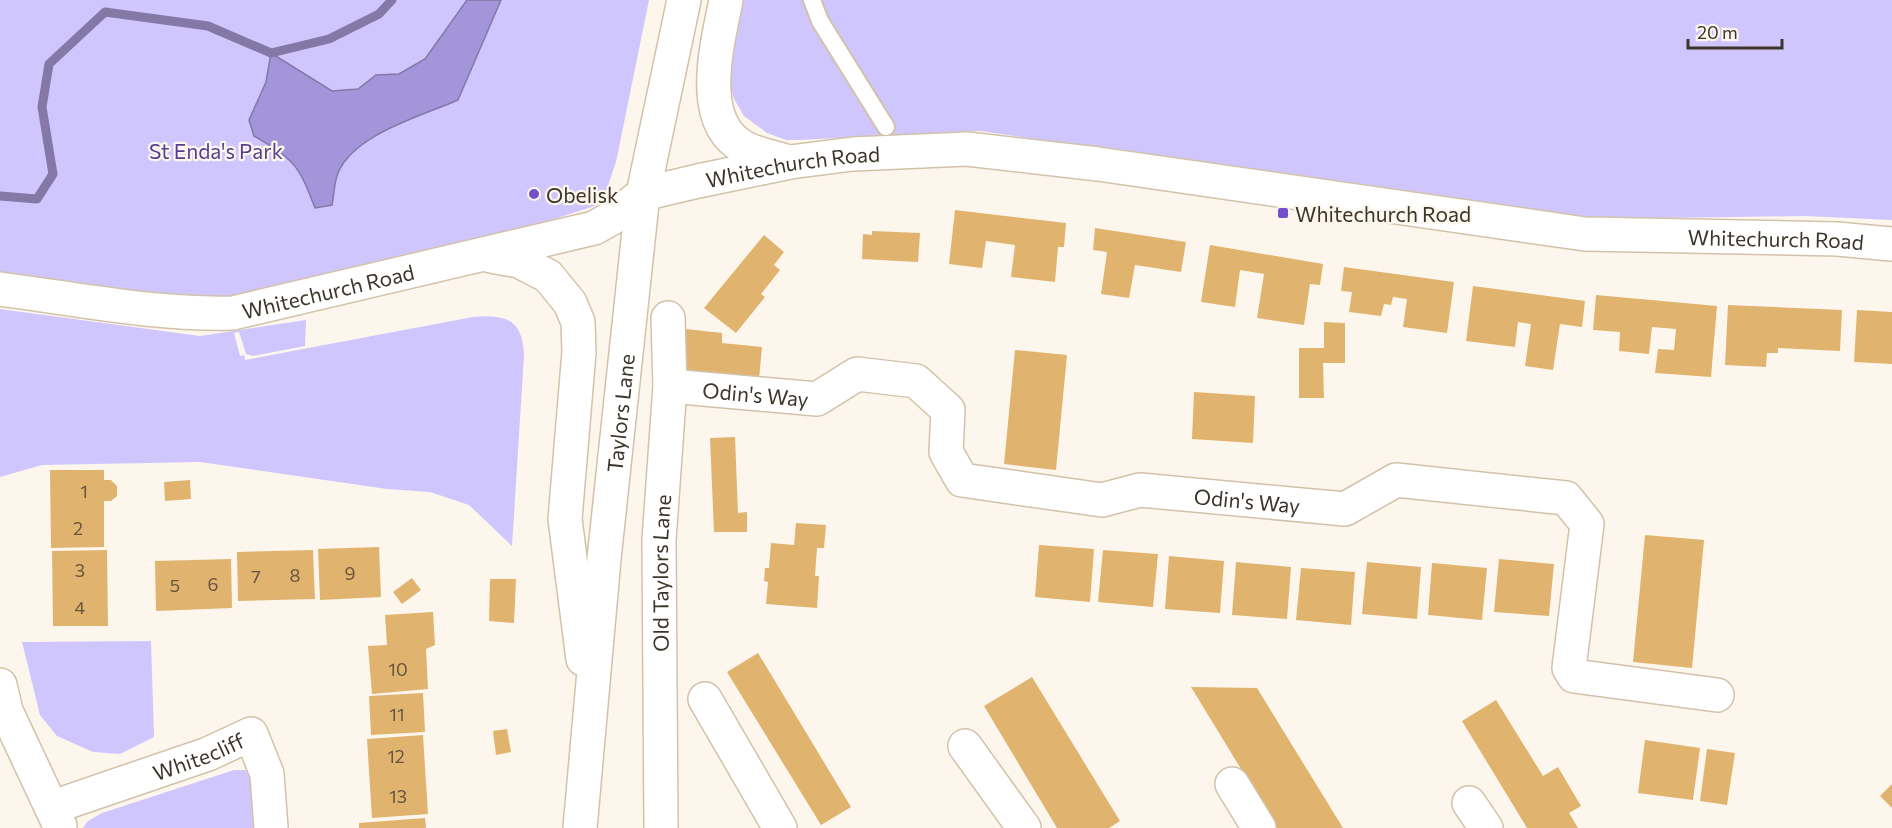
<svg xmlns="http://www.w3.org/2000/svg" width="1892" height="828" viewBox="0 0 1892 828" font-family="Commissioner,sans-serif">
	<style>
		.green { fill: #d0c6fe }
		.water { fill: #a395da; stroke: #8478a6; stroke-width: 1.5 }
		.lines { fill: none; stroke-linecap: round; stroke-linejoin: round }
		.stream { stroke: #8478a6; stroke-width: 9 }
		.building { fill: #e0b46f }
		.lane-casing { stroke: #d3c2a9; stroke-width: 20 }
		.street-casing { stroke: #d3c2a9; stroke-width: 36 }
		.secondary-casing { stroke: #d3c2a9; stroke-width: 36 }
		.lane { stroke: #fff; stroke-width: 16 }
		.street { stroke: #fff; stroke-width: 33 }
		.secondary { stroke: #fff; stroke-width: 33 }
		.poi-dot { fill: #7451ca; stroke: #fdf6ec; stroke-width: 2 }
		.labels { text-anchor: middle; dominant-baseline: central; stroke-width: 4.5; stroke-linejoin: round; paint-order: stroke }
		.number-label { font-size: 18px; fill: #65553c }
		.park-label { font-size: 21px; fill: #563f92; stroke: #fdf6ec }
		.street-label { font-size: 21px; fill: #3c352b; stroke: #fdf6ec }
		.poi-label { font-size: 21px; fill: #3c352b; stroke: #fdf6ec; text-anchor: start }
	</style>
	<rect width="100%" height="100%" fill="#fdf6ec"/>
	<!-- green -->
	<g class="green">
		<path d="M0 0H649L616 162 603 200 595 206 485 241 269 293 184 301 0 274Z"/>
		<path d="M738 0H1892V220L1805 216 1596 219 980 131 799 140H786L767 133 744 116 734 99 730 85 728 64Z"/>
		<path d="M0 309 200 336 306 320 305 346 253 356 246 354 239 332 234 333 240 356 244 355 245 360 473 317C507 315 522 319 524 355L512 546 469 505 430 492 387 489 200 462 42 465 0 477Z"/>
		<path d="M151 641 154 737 120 754 93 752 57 736 40 715 22 642Z"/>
		<path d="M234 770H245L255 778 257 828H83L88 821 102 813Z"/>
	</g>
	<!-- water -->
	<path class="water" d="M467 0H501L458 100C422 116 354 134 338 173 334 183 334 195 332 205L315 208C298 163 294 160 254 136L249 120 266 82 271 53 332 91 358 89 376 75 399 74 425 59Z"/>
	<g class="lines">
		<!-- stream -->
		<path class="stream" d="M0 196 37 199 53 174 42 107 49 64 105 12 208 26 271 53 329 39 379 14 392 0"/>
	</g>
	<!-- building -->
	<g class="building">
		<path d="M955 210 1066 223 1064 247H1058L1055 282 1011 277 1015 245 986 241 982 268 949 264Z"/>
		<path d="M1095 228 1186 242 1181 272 1135 265 1129 298 1101 294 1107 252 1093 250Z"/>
		<path d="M872 231 920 233 918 262 862 259 863 234 872 235Z"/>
		<path d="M764 235 784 252 774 265 780 270 761 294 765 297 736 333 704 308Z"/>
		<path d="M1210 245 1323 264 1320 285 1310 284 1304 325 1257 318 1264 274 1240 270 1235 307 1201 302Z"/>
		<path d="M1344 267 1454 282 1447 333 1403 327 1407 299 1393 297 1391 305 1384 304 1381 316 1349 312 1352 292 1341 291Z"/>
		<path d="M1473 286 1585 301 1582 327 1560 324 1553 370 1525 366 1531 324 1518 322 1515 347 1466 341Z"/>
		<path d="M1596 295 1717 306 1711 377 1655 373 1658 349 1674 350 1676 329 1652 327 1649 354 1619 351 1620 332 1593 330Z"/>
		<path d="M1728 305 1842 310 1840 351 1778 348V353H1767L1766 367 1725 365Z"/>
		<path d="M1857 310 1892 312V364L1854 362Z"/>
		<path d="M1324 322 1345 323V363H1323L1324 398H1299V348H1324Z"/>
		<path d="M686 329 722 333V343L762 347 759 379 682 372Z"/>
		<path d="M1015 350 1067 355 1056 470 1004 464Z"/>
		<path d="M1194 392 1255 396 1253 443 1192 439Z"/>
		<path d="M735 437 738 513 747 512V532H714L710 438Z"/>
		<path d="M50 470H104V480H111L117 486V496L111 501H104V547L51 548Z"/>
		<path d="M190 480 191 499 165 501 164 482Z"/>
		<path d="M796 523 826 525 824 548H817L815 576H819L817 608 766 604 768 582 764 581 765 568H769L771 543 794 545Z"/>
		<path d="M1645 535 1704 540 1692 668 1633 662Z"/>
		<path d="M1039 545 1094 549 1090 602 1035 597Z"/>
		<path d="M379 547 381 597 320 600 318 549Z"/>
		<path d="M107 550 108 626H53L52 551Z"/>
		<path d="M313 550 315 599 238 601 237 552Z"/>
		<path d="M1103 550 1158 554 1153 607 1098 602Z"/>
		<path d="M1169 556 1224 561 1220 613 1165 609Z"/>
		<path d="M231 559 232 608 156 611 155 561Z"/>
		<path d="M1499 559 1554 564 1549 616 1494 612Z"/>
		<path d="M1236 562 1291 567 1287 619 1232 615Z"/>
		<path d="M1367 562 1421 567 1417 619 1362 614Z"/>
		<path d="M1432 563 1487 568 1482 620 1428 615Z"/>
		<path d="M1301 568 1355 572 1351 625 1296 620Z"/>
		<path d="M412 578 421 590 402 604 393 592Z"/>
		<path d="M490 579H516L514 623 489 621Z"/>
		<path d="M433 612 435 645 426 649 428 689 372 694 368 646 387 645 385 615Z"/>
		<path d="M758 653 851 807 821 825 727 672Z"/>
		<path d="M1032 677 1120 821 1109 828H1057L984 706Z"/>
		<path d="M1191 687 1257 688 1343 828H1277Z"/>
		<path d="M423 693 425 732 371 735 369 696Z"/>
		<path d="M1496 700 1543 776 1558 767 1581 806 1569 813 1578 828H1527L1462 721Z"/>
		<path d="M507 729 511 752 496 755 493 731Z"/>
		<path d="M423 735 428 814 372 818 367 739Z"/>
		<path d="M1645 740 1700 748 1693 800 1638 793Z"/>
		<path d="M1707 749 1735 753 1727 805 1700 801Z"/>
		<path d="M1892 784V808L1880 796Z"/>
		<path d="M425 818 426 828H359V823Z"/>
	</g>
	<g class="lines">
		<!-- lane casing -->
		<g class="lane-casing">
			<path id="lane" d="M812 0 820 21 886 127"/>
		</g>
		<!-- street casing -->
		<g class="street-casing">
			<g id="street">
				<path id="s1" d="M670 386 817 399 857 374 916 381 948 410 946 452 962 480 1102 500 1140 490 1345 509 1396 480 1566 498 1587 524 1569 668 1574 676 1717 695"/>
				<path d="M0 685 6 711 60 826"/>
				<path d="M705 699 780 828"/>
				<path d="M965 746 1024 828"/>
				<path d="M1232 784 1259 828"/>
				<path d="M1469 803 1486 828"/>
				<path id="s2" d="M53 807 208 754 251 734 267 774 271 828"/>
				<path id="s3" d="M661 828 659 540 670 386 668 318"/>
			</g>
		</g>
		<!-- secondary casing -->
		<g class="secondary-casing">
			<g id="secondary">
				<path d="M726 0C718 42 695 123 745 148 757 154 773 157 785 161"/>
				<path d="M491 256 519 261 548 276 570 303 578 322 579 352 565 519 583 659"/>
				<path id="s4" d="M0 289C78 299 154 315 233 313L594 228 612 218 643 194 698 181 790 162 853 154 967 149 1098 164 1585 234 1837 239 1892 244"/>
				<path id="s5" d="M580 828 604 559 643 194 684 0"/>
			</g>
		</g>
		<!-- lane -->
		<use href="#lane" class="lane"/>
		<!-- street -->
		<use href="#street" class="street"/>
		<!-- secondary -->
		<use href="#secondary" class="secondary"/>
	</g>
	<!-- markers -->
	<g class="poi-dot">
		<circle cx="534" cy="194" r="6"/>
		<rect x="1277" y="207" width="12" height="12" rx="3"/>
	</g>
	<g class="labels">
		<!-- number labels -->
		<g class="number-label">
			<text x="84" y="491">1</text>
			<text x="78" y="528">2</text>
			<text x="80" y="570">3</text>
			<text x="350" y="573">9</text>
			<text x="295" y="575">8</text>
			<text x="256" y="576">7</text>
			<text x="213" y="584">6</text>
			<text x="175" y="585">5</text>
			<text x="80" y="607">4</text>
			<text x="398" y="669">10</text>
			<text x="397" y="714">11</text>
			<text x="396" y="756">12</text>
			<text x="398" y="796">13</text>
		</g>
		<!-- park labels -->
		<g class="park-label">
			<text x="216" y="150">St Enda's Park</text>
		</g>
		<!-- street labels -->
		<g class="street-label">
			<text stroke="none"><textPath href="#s4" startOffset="818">Whitechurch Road</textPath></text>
			<text stroke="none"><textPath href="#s4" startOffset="1808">Whitechurch Road</textPath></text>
			<text stroke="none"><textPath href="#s4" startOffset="332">Whitechurch Road</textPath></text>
			<text stroke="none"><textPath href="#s1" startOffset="86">Odin's Way</textPath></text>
			<text stroke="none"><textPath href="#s5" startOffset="417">Taylors Lane</textPath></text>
			<text stroke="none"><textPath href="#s1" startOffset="660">Odin's Way</textPath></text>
			<text stroke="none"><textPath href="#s3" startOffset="255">Old Taylors Lane</textPath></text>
			<text stroke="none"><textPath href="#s2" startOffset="154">Whitecliff</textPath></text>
		</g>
		<!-- poi labels -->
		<g class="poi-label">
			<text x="546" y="194">Obelisk</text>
			<text x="1295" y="213">Whitechurch Road</text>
		</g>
	</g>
	<!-- scale -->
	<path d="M1688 39v9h94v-9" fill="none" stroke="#3c352b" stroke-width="3"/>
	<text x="1697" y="39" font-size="18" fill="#3c352b" stroke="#fdf6ec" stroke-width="4.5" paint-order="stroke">20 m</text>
</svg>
